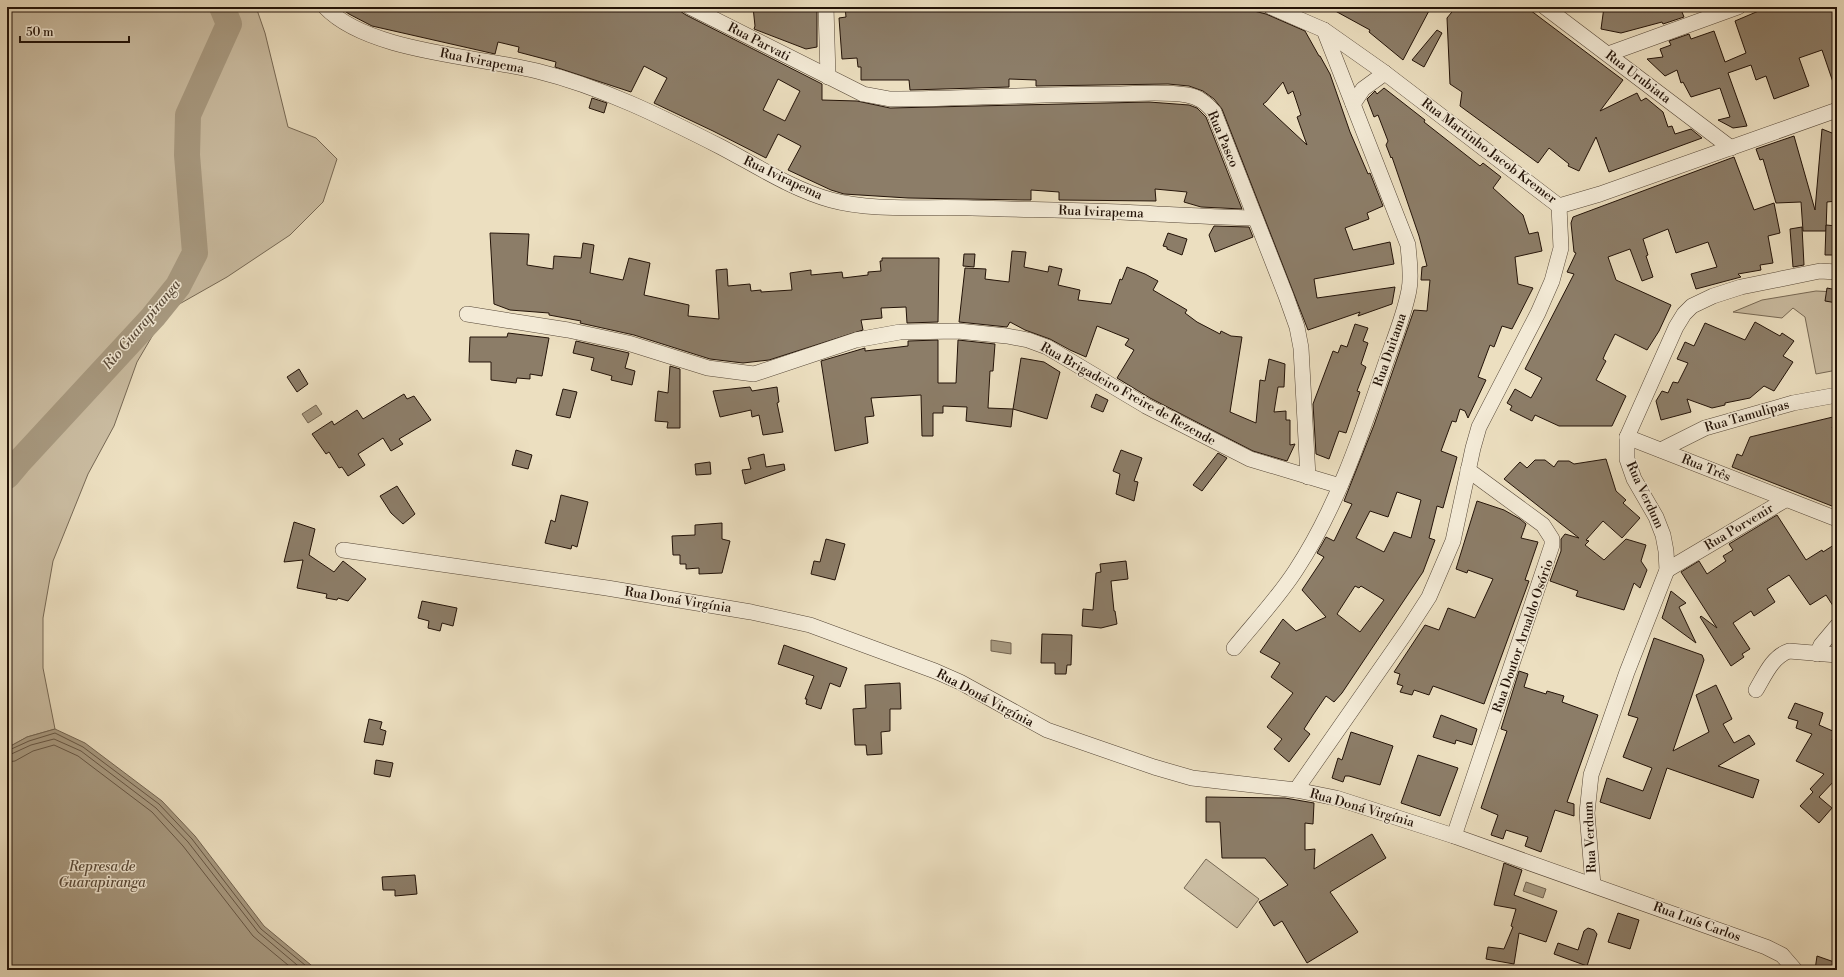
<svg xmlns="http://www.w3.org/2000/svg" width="1844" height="977" viewBox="0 0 1844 977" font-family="'Libre Bodoni',serif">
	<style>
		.green { fill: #cabca1; stroke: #766854 }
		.water { fill: #a89a81; stroke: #736451 }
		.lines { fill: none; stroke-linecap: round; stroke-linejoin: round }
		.shore { stroke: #665644; stroke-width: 1 }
		.river { stroke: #a89a81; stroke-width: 26 }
		.building { fill: #8c7d68; stroke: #231308; fill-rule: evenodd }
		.minor-casing { stroke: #554636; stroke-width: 16 }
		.minor { stroke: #f3ead6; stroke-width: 15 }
		.labels { text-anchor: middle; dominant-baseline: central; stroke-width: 3; stroke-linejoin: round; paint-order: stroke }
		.street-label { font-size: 13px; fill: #231308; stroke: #f3ead6 }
		.water-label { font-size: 14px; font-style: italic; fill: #584938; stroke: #f3ead6 }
	</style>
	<rect width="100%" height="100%" fill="#ecdfc0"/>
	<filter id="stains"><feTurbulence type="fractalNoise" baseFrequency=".005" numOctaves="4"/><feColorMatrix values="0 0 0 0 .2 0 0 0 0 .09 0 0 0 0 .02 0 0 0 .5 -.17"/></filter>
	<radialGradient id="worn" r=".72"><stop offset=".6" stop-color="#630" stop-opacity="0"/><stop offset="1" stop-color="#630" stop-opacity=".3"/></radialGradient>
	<!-- green -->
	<g class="green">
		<path d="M7 7H256L265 33 288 127 316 138 337 159 323 202 290 235 227 277 167 311 137 362 114 426 88 474 53 561 43 618V668L55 729 27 737 7 748Z"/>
		<path d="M1816 291 1837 292V370L1816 374 1805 317 1793 308 1782 318 1733 312 1762 300Z"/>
		<path d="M1206 859 1259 899 1237 928 1184 888Z"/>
	</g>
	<!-- water -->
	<g class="water">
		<path d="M316 405 322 414 308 423 302 414Z"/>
		<path d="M991 640 1011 643V654L991 651Z"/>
		<path d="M55 729 85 743 162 801 195 836 264 926 317 970H7V748L27 737Z"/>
		<path d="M1526 882 1546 889 1543 898 1523 891Z"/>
	</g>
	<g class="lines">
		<!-- shore -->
		<g class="shore">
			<path d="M7 751 29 741 55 733 83 747 159 804 192 839 261 929 311 970"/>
			<path d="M7 756 31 745 54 739 81 751 156 808 188 842 258 932 303 970"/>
			<path d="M7 762 15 761 33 751 54 745 78 756 152 812 183 846 253 936 294 970"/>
		</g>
		<!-- river -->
		<path class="river" d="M7 476 18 463 153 317 178 286 195 253 187 155 188 115 229 24 222 7"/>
	</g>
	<!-- building -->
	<g class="building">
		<path d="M339 7H674L686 15 822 84V100L857 101 890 108 1149 102 1189 105 1197 108 1206 117 1242 209 1201 207 1184 202 1187 192 1155 189 1156 201 1059 200V192L1031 190V200H1024L908 198 844 194 831 190 788 170 801 146 778 134 766 158 713 131 654 103 667 78 644 66 631 92 555 67 556 62 518 52 519 47 498 42 495 54 482 51 372 26 349 14ZM778 79 800 91 785 121 763 110Z"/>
		<path d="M753 7H817V47L806 49 754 29 755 26Z"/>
		<path d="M845 7H1238L1266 14 1305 31 1319 56H1320L1330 74 1350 132 1368 174 1370 173 1383 206 1367 213 1369 219 1345 228 1353 250 1390 242 1394 264 1314 279 1317 298 1395 287 1392 304 1358 316 1360 312 1308 330 1222 109 1214 99 1203 91 1189 86 1168 84 1036 86V80L1009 79V87L910 90 909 80H861V67H858L857 58 842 59 839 18 846 17ZM1283 82 1288 94 1293 91 1301 115 1297 117 1307 145 1263 104 1266 102Z"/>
		<path d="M1328 7H1431L1403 60 1369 32 1370 30Z"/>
		<path d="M1456 7H1526L1623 80 1600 111 1637 93 1641 101 1646 98 1663 112 1668 127 1672 126 1675 134 1691 129 1702 138 1609 172 1596 137 1579 171 1568 166 1569 164 1549 148 1538 163 1460 106 1462 92 1450 84 1447 18Z"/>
		<path d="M1604 7H1680L1684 17 1663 24 1662 22 1621 33 1601 29Z"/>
		<path d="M1768 7H1837V88H1835L1822 50 1799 58 1809 86 1774 99 1766 76 1756 80 1751 65 1728 73 1747 126 1733 128 1718 120 1730 117 1720 88 1691 97 1683 82 1681 83 1677 70 1665 76 1647 59 1663 57 1660 49 1671 45 1669 41 1689 34 1691 39 1714 31 1725 62 1746 53 1735 21Z"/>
		<path d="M1437 30 1442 33 1424 67 1412 60Z"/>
		<path d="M1384 88 1425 120 1424 122 1480 166 1483 163 1501 177 1493 188 1523 215 1529 234 1538 232 1542 251 1515 257 1518 284 1533 288 1512 329 1502 326 1494 347 1490 345 1478 377 1486 380 1468 418 1465 411 1460 409 1456 422 1452 421 1441 451 1457 457 1443 508 1437 506 1429 538 1435 540 1423 572 1342 693 1334 702 1326 696 1313 715 1304 729 1310 734 1289 762 1274 749 1282 739 1267 727 1293 693 1271 677 1280 663 1260 652 1283 619 1296 631 1326 617 1302 590 1324 557 1317 553 1326 537 1334 541 1352 504 1344 501 1374 425 1414 310 1427 311 1430 280H1421L1422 267 1427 266 1419 236 1392 157 1391 158 1386 145 1388 141 1378 115 1374 117 1367 99 1375 91 1377 94ZM1397 492 1421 500 1411 538 1394 532 1384 552 1356 538 1370 511 1388 517ZM1355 586 1359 588 1361 586 1384 600 1360 632 1337 614Z"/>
		<path d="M592 98 607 103 604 113 589 108Z"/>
		<path d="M1822 129 1837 135V201L1827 202 1826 231H1803L1801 202 1776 203 1763 159 1760 160 1756 149 1794 136 1815 210Z"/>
		<path d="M1734 157 1754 210 1774 203 1780 233 1768 236 1773 263 1760 265 1761 270 1738 274 1741 277 1696 289 1691 274 1717 267 1708 242 1676 253 1668 229 1643 239 1648 255 1646 256 1653 277 1642 281 1630 249 1608 257 1616 280 1671 305 1659 331 1647 350 1615 334 1605 354 1603 359 1606 361 1596 380 1626 396 1612 426H1559L1535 415 1532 421 1510 410 1512 406 1507 403 1515 389 1531 398 1542 378 1525 369 1574 274 1567 272 1576 253 1574 252 1571 223 1573 217Z"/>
		<path d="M1826 225 1837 226V255H1825Z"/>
		<path d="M1214 226 1249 227 1253 237 1215 252 1209 235Z"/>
		<path d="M1802 227 1804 265 1793 267 1790 229Z"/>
		<path d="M490 233 529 234 527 265 553 269 554 256 581 258 583 243 594 245 590 273 623 280 629 258 650 263 644 295 689 305 688 316 719 319 716 270 727 269 728 286 750 284 751 291 761 290V292L792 290 790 273 811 270V275L842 272 843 278 868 275V272L881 271 880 261H882V258H939L938 322 907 323 906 307 881 308 882 318 861 320 863 330 769 360 743 363 710 359 634 335 580 323 581 321 549 315V313L510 310 494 304Z"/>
		<path d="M1168 233 1187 239 1182 255 1167 249V247L1163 246Z"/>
		<path d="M1012 251 1026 252 1024 267 1048 272 1049 266 1062 269 1058 285 1080 290 1078 300 1111 304 1120 279 1122 280 1127 267 1145 274 1158 281 1153 290 1187 310 1185 313 1197 322 1220 334 1221 331 1231 336 1242 337 1230 412 1256 423 1260 380 1265 381 1269 359 1285 364 1284 387H1278L1274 412 1286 411V420H1290V445L1295 444 1287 461 1253 451 1150 398 1117 378 1134 350 1125 345 1129 339 1097 326 1086 357 1070 350 1050 339 1025 330 1010 322 1007 327 959 322 965 268 986 269 985 279 1009 282Z"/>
		<path d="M964 254H975L974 267 963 266Z"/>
		<path d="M1827 288 1837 290V303L1825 301Z"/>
		<path d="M1755 322 1780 336 1782 333 1794 341 1783 356 1793 362 1774 391 1764 386 1750 398 1725 403V405L1712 408 1687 399 1691 412 1661 420 1656 401 1662 391 1668 393 1673 382 1678 383 1688 363 1677 359 1685 342 1694 346 1705 323 1745 340Z"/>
		<path d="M1355 324 1368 328 1363 341 1368 343 1361 364 1366 367 1357 391 1360 392 1346 433 1339 431 1329 459 1316 454 1313 404 1333 351 1338 353 1341 345 1347 347Z"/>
		<path d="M508 333 549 338 542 376 530 374V379L517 378 516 383 491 380V362H469L470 337H507Z"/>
		<path d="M938 340V383H956L958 340 995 344 993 371H990L988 408 1013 409 1011 427 966 421 967 407 943 406V413H933V436H922L921 395 871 398 874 416 865 417 868 443 835 451 821 361 865 348V351L908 346V341Z"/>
		<path d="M576 341 629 353 625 368 635 371 632 385 611 380 612 376 591 370 594 358 573 353Z"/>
		<path d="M1021 358 1044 362 1060 372 1047 419 1013 409Z"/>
		<path d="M670 366 680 369V428H667L668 422 655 421 658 391 668 393Z"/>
		<path d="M299 369 308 384 297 392 287 377Z"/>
		<path d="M750 387 752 391 777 387 779 402 777 403 783 432 763 435 759 415 752 417 751 410 720 417 713 391Z"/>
		<path d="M563 389 577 392 570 418 556 415Z"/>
		<path d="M404 394 407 399 414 396 431 420 399 439 403 444 391 451 383 438 358 454 365 465 348 476 342 467 339 468 329 452 326 454 312 434 332 421 334 425 357 410 363 419Z"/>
		<path d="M1096 394 1108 400 1103 412 1091 407Z"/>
		<path d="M1837 416 1832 428 1837 430V508L1732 467 1737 454 1742 456 1750 437Z"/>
		<path d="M516 450 532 455 528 469 512 465Z"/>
		<path d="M1121 450 1142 458 1134 481 1138 482 1134 501 1116 494 1120 474 1113 471Z"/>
		<path d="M1218 453 1227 458 1202 491 1193 485Z"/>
		<path d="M764 454 766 467 784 464 785 470 745 484 742 470 751 469 748 458Z"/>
		<path d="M1606 459 1616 491 1626 500 1623 503 1640 518 1622 538 1603 521 1586 540 1589 541 1585 545 1604 560 1626 539 1646 545 1641 561 1647 570 1640 588 1634 583 1624 610 1576 596 1578 591 1550 581 1561 551V539L1565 534 1579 538 1504 479 1520 462 1527 468 1535 460H1545L1554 467 1558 461H1569L1574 464Z"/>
		<path d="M710 462 711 474 696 475 695 464Z"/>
		<path d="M397 486 415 514 403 524 391 513 380 496Z"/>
		<path d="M561 495 588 502 577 547 572 545 571 549 545 543 551 520 555 522Z"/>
		<path d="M1477 501 1504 510 1520 519 1526 524 1521 538 1538 542 1525 580 1529 581 1484 704 1433 686 1429 695 1414 690 1412 695 1400 692 1403 686 1397 684 1400 674 1394 672 1425 625 1439 630 1448 608 1475 618 1493 579 1468 570 1467 573 1456 569Z"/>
		<path d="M1777 515 1806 560 1822 550 1823 552 1837 543V612L1826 595 1810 605 1789 575 1767 589 1775 602 1754 616 1751 611 1733 623 1750 649 1742 654 1744 657 1731 666 1700 617 1701 616 1717 628 1681 572 1699 561 1707 574 1726 561 1723 556 1733 550 1729 544Z"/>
		<path d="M294 522 315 529 309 555 334 572 343 561 366 579 348 601 338 598 337 600 326 598 327 594 297 588 303 560 284 562Z"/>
		<path d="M722 523V539L730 541 722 573 699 574V568L686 569V564H680V555H673L672 536 695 535V525Z"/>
		<path d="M826 539 845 544 835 580 811 574 814 561 820 562Z"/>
		<path d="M1126 561 1128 579 1111 581 1114 611H1115L1117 624 1101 628 1082 626 1083 609 1093 610 1096 573 1101 572 1100 564Z"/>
		<path d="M1671 591 1686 603 1679 607 1696 643 1662 618Z"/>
		<path d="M422 601 457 608 453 626 442 623 440 631 428 628 429 621 418 618Z"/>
		<path d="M1042 634 1072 635 1071 665H1067L1066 674H1055V663H1041Z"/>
		<path d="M1654 638 1702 655 1704 660 1673 751 1709 732 1696 695 1716 685 1732 719 1723 724 1734 743 1749 735 1755 744 1718 766 1759 780 1753 798 1667 768 1650 819 1600 802 1607 778 1643 791 1652 768 1623 757 1638 718 1628 715Z"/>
		<path d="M784 645 847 668 840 687 830 683 821 709 806 704 807 699H805L814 676 778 664Z"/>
		<path d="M1519 671 1528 674 1524 687 1546 694 1547 691 1564 696 1562 702 1598 715 1567 802 1574 804V816L1555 810 1541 852 1525 846 1528 837 1506 830 1503 839 1491 835 1498 815 1481 808 1507 731 1501 729Z"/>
		<path d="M900 683 901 709H890V731L881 732 882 754 867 755 866 745H855L853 709 866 708 865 685Z"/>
		<path d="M1795 703 1823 713 1819 725 1835 732 1832 740 1837 742V781L1835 780 1819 797 1832 808 1819 823 1800 806 1813 792 1810 789 1824 774 1796 761 1812 734 1796 728 1798 721 1788 718Z"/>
		<path d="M1441 715 1477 729 1472 745 1456 740 1455 744 1433 737Z"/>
		<path d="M369 719 382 722 380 729 386 731 383 745 364 742Z"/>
		<path d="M1351 732 1393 746 1380 785 1349 776H1345L1343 782 1332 778 1338 758 1342 760Z"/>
		<path d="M1418 755 1458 768 1440 816 1401 803Z"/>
		<path d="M376 760 393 763 390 777 374 774Z"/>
		<path d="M1206 797 1285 798 1314 803 1313 824 1305 823V850L1315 849 1314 869 1372 834 1386 858 1330 892 1358 932 1307 963 1282 921 1274 926 1259 902 1288 885 1265 858H1222L1220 822H1206Z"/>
		<path d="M1504 863 1522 870 1514 895 1557 911 1546 942 1519 933 1514 964 1486 959 1488 947 1504 949 1513 927 1511 926 1516 909 1494 905Z"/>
		<path d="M415 875 417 894 395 896V890H383L382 877Z"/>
		<path d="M1618 913 1639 920 1630 949 1608 942Z"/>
		<path d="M1588 928 1594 930 1597 934 1587 966 1554 954 1558 943 1578 950 1584 931Z"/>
		<path d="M1817 956 1837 963V970H1815Z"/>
	</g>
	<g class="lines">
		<!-- minor casing -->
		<g class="minor-casing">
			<g id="minor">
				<path d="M325 7C368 52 477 56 537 71 602 87 662 117 721 147 757 166 792 189 831 200 875 212 926 206 972 208 1034 210 1096 210 1157 214 1190 215 1222 218 1255 218"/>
				<path d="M690 7 863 94 890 99C964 99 1037 94 1111 94 1136 94 1162 91 1187 95 1199 97 1206 103 1214 112L1286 296 1297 327 1301 348 1308 477"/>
				<path d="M826 7 828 77"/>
				<path d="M1271 7 1324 30 1385 73 1559 206"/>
				<path d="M1545 7 1731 148"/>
				<path d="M1608 54 1738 7"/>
				<path d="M1353 104 1363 89 1385 73"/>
				<path d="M1559 206 1600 194 1837 110"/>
				<path d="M467 314 568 330 628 343 708 368 754 374 856 340 900 332 958 331 1007 336 1028 340 1047 347 1146 406 1250 459 1340 486"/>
				<path d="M1627 437 1837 519"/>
				<path d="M1661 450 1705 428 1793 403 1837 395"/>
				<path d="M343 550 607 588 751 612 810 625 935 671 960 682 1047 730 1154 767 1192 778 1296 790 1336 798 1454 836 1766 947 1782 955 1795 970"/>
				<path d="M1667 570 1785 500"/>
				<path d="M1234 648C1255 622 1278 598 1296 570 1336 509 1360 438 1383 371 1392 344 1404 317 1409 290 1412 275 1409 260 1408 245L1324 30"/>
				<path d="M1817 654 1821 645 1837 626"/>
				<path d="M1756 690C1765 675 1772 657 1789 651L1837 655"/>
				<path d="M1296 790 1409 628 1429 597 1453 541 1473 448 1479 427 1538 313 1552 281 1561 248 1559 206"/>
				<path d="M1454 836 1552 545V539L1543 525 1468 470"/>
				<path d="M1593 885 1587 813 1591 775 1627 672 1667 570 1666 551 1663 535 1656 517 1634 479 1627 459V437L1676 327 1684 314 1692 306 1713 296 1741 287 1820 271 1837 272"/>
			</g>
		</g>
		<!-- minor -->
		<use href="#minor" class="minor"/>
	</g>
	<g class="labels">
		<!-- street labels -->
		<g class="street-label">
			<text transform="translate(759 42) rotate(27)">Rua Parvati</text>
			<text transform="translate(482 61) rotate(11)">Rua Ivirapema</text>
			<text transform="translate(1638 77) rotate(37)">Rua Urubiata</text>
			<text transform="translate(1223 139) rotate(67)">Rua Pasco</text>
			<text transform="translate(1489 151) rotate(37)">Rua Martinho Jacob Kremer</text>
			<text transform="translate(783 178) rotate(25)">Rua Ivirapema</text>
			<text transform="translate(1101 212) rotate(2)">Rua Ivirapema</text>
			<text transform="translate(1390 350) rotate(-71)">Rua Duitama</text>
			<text transform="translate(1128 394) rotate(29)">Rua Brigadeiro Freire de Rezende</text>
			<text transform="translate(1747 416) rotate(-16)">Rua Tamulipas</text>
			<text transform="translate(1706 468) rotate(22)">Rua Três</text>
			<text transform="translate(1645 495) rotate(65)">Rua Verdum</text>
			<text transform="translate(1739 527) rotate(-31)">Rua Porvenir</text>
			<text transform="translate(678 600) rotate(9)">Rua Doná Virgínia</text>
			<text transform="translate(1523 636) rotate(-71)">Rua Doutor Arnaldo Osório</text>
			<text transform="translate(985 698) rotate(28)">Rua Doná Virgínia</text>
			<text transform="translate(1362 808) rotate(16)">Rua Doná Virgínia</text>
			<text transform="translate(1590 837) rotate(-93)">Rua Verdum</text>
			<text transform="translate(1697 922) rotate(20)">Rua Luís Carlos</text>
		</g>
		<!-- water labels -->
		<g class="water-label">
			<text transform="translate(142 325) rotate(-50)">Rio Guarapiranga</text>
			<text x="102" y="867">Represa de<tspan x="102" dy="16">Guarapiranga</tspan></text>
		</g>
	</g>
	<!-- margin -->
	<rect width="1844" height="977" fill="none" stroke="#ecdfc0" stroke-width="24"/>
	<rect x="8" y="8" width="1828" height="961" fill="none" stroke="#231308" stroke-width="2"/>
	<rect x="12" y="12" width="1820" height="953" fill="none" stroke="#231308"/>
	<!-- scale -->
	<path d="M20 36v6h109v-6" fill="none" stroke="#231308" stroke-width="2"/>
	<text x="26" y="36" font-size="12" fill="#231308" stroke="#f3ead6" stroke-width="3" paint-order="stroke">50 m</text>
	<rect width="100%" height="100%" filter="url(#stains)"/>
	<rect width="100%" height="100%" fill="url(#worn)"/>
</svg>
